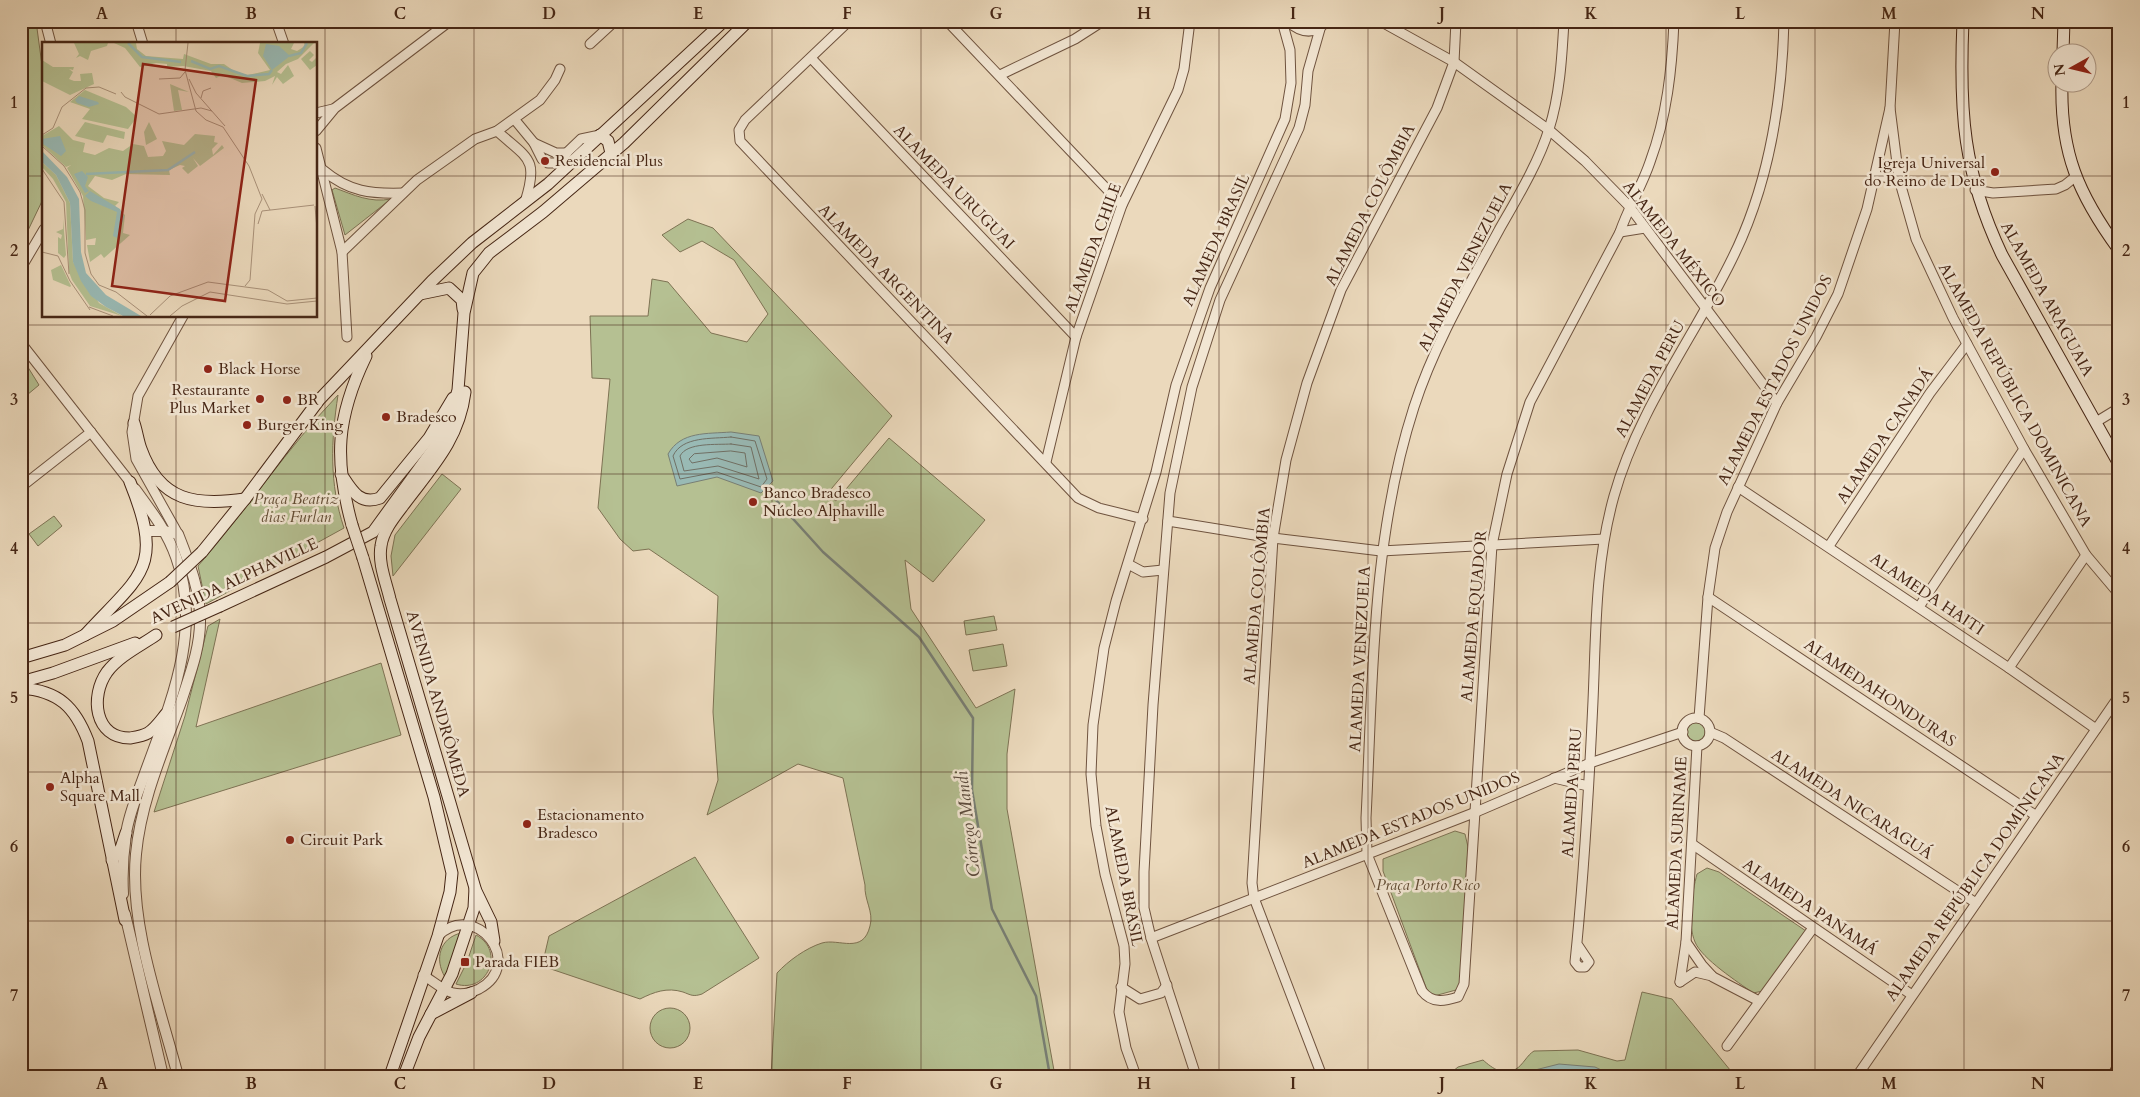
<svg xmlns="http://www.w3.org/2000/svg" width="2140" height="1097" viewBox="0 0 2140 1097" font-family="Cardo,serif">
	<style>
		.green { fill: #b5c092; stroke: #7e7354 }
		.water { fill: #99bab5; stroke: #787f75 }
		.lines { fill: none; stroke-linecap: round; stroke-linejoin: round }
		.shore { stroke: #707065; stroke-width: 1 }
		.stream { stroke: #787f75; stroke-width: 2.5 }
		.minor-casing { stroke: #6f533f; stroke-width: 11 }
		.tertiary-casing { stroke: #6f533f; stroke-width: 12 }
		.secondary-casing { stroke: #462615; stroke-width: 13 }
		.minor { stroke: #f2e6d3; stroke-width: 9 }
		.tertiary { stroke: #f2e6d3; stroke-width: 10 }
		.secondary { stroke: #f2e6d3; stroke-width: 11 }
		.secondary-bridge-casing { stroke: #462615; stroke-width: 13; stroke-linecap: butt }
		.secondary-bridge { stroke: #f2e6d3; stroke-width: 11 }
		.grid { fill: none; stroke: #462615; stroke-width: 1; stroke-opacity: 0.55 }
		.poi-dot { fill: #8f2418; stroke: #f2e6d3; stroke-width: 2 }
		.labels { text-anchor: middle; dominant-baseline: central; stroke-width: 5; stroke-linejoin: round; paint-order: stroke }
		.poi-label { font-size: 16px; fill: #462615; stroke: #f2e6d3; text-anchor: start }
		.street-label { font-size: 16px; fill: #462615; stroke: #f2e6d3 }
		.park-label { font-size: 16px; font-style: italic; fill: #624c34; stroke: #f2e6d3 }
		.water-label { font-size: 18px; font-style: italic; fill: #5b4b3d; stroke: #f2e6d3 }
		.inset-river { fill: none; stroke: #99bab5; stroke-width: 2.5 }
		.inset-road { fill: none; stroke: #a99179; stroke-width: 1 }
		.view { fill: #8f2418; fill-opacity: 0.15; stroke: #8f2418; stroke-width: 2.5 }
		.inset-edge { fill: none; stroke: #462615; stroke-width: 2.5 }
		.neatline { fill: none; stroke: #462615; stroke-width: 2 }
		.grid-label { font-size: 16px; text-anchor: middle; font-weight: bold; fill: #462615 }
	</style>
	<rect width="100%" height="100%" fill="#ebd9bc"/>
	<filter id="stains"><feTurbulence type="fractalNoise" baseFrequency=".004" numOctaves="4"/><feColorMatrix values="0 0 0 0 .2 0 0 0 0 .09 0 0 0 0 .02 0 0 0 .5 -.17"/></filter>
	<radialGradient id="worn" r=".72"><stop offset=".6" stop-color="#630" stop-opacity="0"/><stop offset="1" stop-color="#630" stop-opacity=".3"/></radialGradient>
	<!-- green -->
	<g class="green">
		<path d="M21 21H36L44 80V197L21 245Z"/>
		<path d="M335 188C354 195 370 203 391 199L345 235 332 190Z"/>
		<path d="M688 219 713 228 892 416 827 494 836 501 889 438 985 520 933 582 905 560 911 609 976 708 1015 689 1007 754V809L1055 1076H771L777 973C788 961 806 948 822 943 839 938 863 955 870 926 874 912 864 900 865 885L843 778 798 764 707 815 718 780 713 712 718 596 649 549 633 551 620 539 598 508 610 379 592 378 590 316H648L652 279 668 282 711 333 747 342 768 314 734 260 702 241 680 252 662 235Z"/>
		<path d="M21 356 39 385 21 400Z"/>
		<path d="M338 395C331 441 329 483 344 528L206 604 198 566C247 510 287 448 338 395Z"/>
		<path d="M442 474 461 489 393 576 391 556 395 535Z"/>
		<path d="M54 516 62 526 38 546 29 534Z"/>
		<path d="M994 616 997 630 966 635 964 621Z"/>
		<path d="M220 619 196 727 381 663 401 735 154 812 185 716 208 626Z"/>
		<path d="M1003 644 1007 666 973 671 969 650Z"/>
		<circle cx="1697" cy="732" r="10"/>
		<path d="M1455 831 1465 834 1468 847 1460 986 1456 990 1434 996 1427 990 1383 871V859Z"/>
		<path d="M695 857 759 958 702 994C693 997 691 995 683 992 667 987 654 992 640 999L542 966 549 936Z"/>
		<path d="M1707 868 1719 872 1806 931 1763 991 1753 993C1738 982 1702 959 1695 942 1687 923 1692 893 1697 874Z"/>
		<path d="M461 933 445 977C434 959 440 938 461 933Z"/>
		<path d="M476 935C506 951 487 994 456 984L467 962Z"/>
		<path d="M1642 992 1672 999 1735 1076H1447L1458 1067 1483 1060C1492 1068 1504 1077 1516 1069 1523 1065 1527 1055 1534 1051L1578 1050 1617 1061 1625 1060Z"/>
		<circle cx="670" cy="1028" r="20"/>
	</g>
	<!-- water -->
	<g class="water">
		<path d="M731 432 759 436 773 481 761 493 717 477 677 486 668 454C681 431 707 434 731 432Z"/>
		<path d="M1559 1064 1595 1067 1614 1076H1511Z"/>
	</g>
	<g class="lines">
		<!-- shore -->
		<g class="shore">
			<path d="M731 437 755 441 767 479 761 487 717 472 680 479 673 456C682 436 712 439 731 437Z"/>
			<path d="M731 444 751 447 759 479 718 466 684 471 680 456C687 442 717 445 731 444Z"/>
			<path d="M731 451 745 453 747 467 717 458 692 463 689 459 694 454Z"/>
			<path d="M1533 1076C1555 1070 1580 1066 1602 1076"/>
		</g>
		<!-- stream -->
		<path class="stream" d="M766 489 823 552 919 637 973 718 972 790 992 909 1036 996 1050 1076"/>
		<!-- minor casing -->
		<g class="minor-casing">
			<g id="minor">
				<path d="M45 21 51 44"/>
				<path d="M136 21 143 44"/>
				<path d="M276 21 284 44"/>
				<path d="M849 21 745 120 739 130 740 141 1078 498 1099 508 1143 519"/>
				<path d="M947 21 1122 205"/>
				<path d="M1287 21C1301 33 1314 36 1327 21"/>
				<path d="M1380 21 1454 62 1549 130 1585 161 1629 206 1777 403"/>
				<path d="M1564 21C1562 56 1560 95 1549 129 1539 162 1516 200 1499 230 1468 287 1434 345 1414 407 1371 540 1373 680 1366 818L1367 854 1422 991C1432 1004 1445 1001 1458 997L1464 984 1492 545 1507 474 1530 402 1620 232C1628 208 1642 186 1650 162 1667 116 1672 69 1674 21"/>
				<path d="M1895 21 1890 108 1899 179 1916 239 1953 318 2024 449 2086 555 2119 594"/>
				<path d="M590 44 615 21"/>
				<path d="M811 58 1076 337"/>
				<path d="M1000 75 1075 39 1103 21"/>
				<path d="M316 113 333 109"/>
				<path d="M515 120 534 143 542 159"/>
				<path d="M316 131 335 108 450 21"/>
				<path d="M497 131C528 159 539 158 525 202"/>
				<path d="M534 143 556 153H567"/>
				<path d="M316 148 342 252 347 337"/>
				<path d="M548 163H556L581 139 600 135"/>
				<path d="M323 170C349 192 371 194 403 193"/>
				<path d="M1875 176 1899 179"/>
				<path d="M1975 190 1993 193 2056 189 2065 185 2075 177"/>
				<path d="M1620 232 1645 228"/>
				<path d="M342 252 417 180 475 139 497 131 540 100 555 80 560 69"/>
				<path d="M21 268 44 229"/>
				<path d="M21 343 130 482"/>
				<path d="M2096 422 2119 408"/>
				<path d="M1046 462 1076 337 1122 205 1178 90 1184 69 1190 21"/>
				<path d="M21 487 91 432"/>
				<path d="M1738 487 2009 668 2096 729"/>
				<path d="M1168 521 1273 538 1381 551 1604 539"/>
				<path d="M178 534 136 459 132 432 138 396 183 316"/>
				<path d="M1829 546 1930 393 1967 344"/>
				<path d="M1128 564 1143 572 1163 570"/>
				<path d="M1708 597 2035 815"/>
				<path d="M1919 607 2024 449"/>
				<path d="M2009 668 2086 555"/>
				<path d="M1699 718 1708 597 1715 548 1727 512 1777 403 1816 337 1838 294 1867 209 1890 108"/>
				<circle cx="1696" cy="732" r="14"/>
				<path d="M1710 732 1724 738 1976 903"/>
				<path d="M1554 778 1588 786"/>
				<path d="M1692 844 1912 995"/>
				<path d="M1151 938 1476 812 1590 763 1683 732"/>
				<path d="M1686 942 1702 965 1713 977 1759 1001"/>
				<path d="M1577 944 1589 962 1585 967H1579L1575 962C1584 875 1589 788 1593 701 1596 632 1595 564 1614 496 1638 410 1693 339 1732 259 1769 185 1782 103 1784 21"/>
				<path d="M423 975C433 981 442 990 453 993 463 995 471 993 479 989 526 964 476 899 438 936"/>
				<path d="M1680 982 1686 942 1697 746"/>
				<path d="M1680 982 1695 972 1712 976"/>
				<path d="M1121 987 1140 999 1161 993 1167 985"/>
				<path d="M1727 1046 1813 928"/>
				<path d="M1136 1076 1126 1048 1119 1012 1125 964 1124 946 1105 874 1096 826 1091 774 1093 725 1104 648 1116 601 1156 472 1176 385 1210 288 1285 119 1291 83 1290 50 1282 21"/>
				<path d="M1196 1076 1151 938 1144 908V872L1153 705 1170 493 1192 387 1220 300 1299 128 1305 105 1308 71 1320 29"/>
				<path d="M1322 1076 1254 898 1252 883 1273 538 1286 460 1307 383 1341 290 1437 108 1454 62 1456 21"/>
				<path d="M1857 1076 2119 696"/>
				<path d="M2112 1076 2119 1064"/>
			</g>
		</g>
		<!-- tertiary casing -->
		<g class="tertiary-casing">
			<g id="tertiary">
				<path d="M147 531H165L178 534C189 562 201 592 200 622 200 648 190 674 182 699 164 749 141 800 136 854 129 925 160 1007 178 1076"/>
				<path d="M123 894C122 875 123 854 126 834 129 813 138 793 145 773 170 704 203 630 176 557 167 531 151 511 135 489"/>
				<path d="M125 914 163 1076"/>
			</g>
		</g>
		<!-- secondary casing -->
		<g class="secondary-casing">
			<g id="secondary">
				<path d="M1963 21C1959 111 1963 173 2002 255L2119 464"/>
				<path d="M2063 52 2064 21"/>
				<path d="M2062 82C2060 152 2078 194 2119 250"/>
				<path d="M600 135 608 141 611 153"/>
				<path d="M420 294 449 288 462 300 463 309"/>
				<path d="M134 423C137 432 138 441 141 449 160 502 196 506 245 499"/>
				<path d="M341 474C351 489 359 506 380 498L429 438 453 398"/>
				<path d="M352 525C334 460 336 418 366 356"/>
				<path d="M202 552 245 499 319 400 432 281 472 243 548 184 724 21"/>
				<path d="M363 558 434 797 452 873 450 892 438 936 390 1076"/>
				<path d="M220 606 326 557 373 532 437 444 450 419 458 390 464 313 473 273 489 253 543 212 624 143 748 21"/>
				<path d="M85 635C141 574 165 569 130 482"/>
				<path d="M156 635C140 646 119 656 107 672 90 696 94 738 130 738 136 737 143 736 148 733 155 729 161 720 166 714"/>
				<path d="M21 658 65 645 113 621 170 582"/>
				<path d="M21 682 53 673 135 643"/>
				<path d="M21 688C59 691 75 707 88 741L125 920"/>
				<path d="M112 860 121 848 126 833"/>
				<path d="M475 889 491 922 494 941"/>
				<path d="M431 1014 471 993"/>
				<path d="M404 1076 419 1037 452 974 474 908 475 888 390 599C386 582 378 563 381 546 383 530 396 515 405 503 433 466 459 439 465 392"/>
			</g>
		</g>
		<!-- minor -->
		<use href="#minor" class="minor"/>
		<!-- tertiary -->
		<use href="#tertiary" class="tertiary"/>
		<!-- secondary -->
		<use href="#secondary" class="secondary"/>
		<!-- secondary-bridge casing -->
		<g class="secondary-bridge-casing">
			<g id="secondary-bridge">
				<path d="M352 525 363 558"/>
				<path d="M170 582 202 552"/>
				<path d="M173 627 220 606"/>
			</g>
		</g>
		<!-- secondary-bridge -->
		<use href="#secondary-bridge" class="secondary-bridge"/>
	</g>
	<!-- grid -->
	<path class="grid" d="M176 21V44M325 21V1076M474 21V1076M623 21V1076M772 21V1076M921 21V1076M1070 21V1076M1219 21V1076M1368 21V1076M1517 21V1076M1666 21V1076M1815 21V1076M1964 21V1076M21 176H44M316 176H2119M176 316V1076M21 325H2119M21 474H2119M21 623H2119M21 772H2119M21 921H2119"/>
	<!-- markers -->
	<g class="poi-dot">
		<circle cx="545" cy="161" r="5"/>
		<circle cx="1995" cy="172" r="5"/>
		<circle cx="208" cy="369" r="5"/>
		<circle cx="260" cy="399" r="5"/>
		<circle cx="287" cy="400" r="5"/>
		<circle cx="386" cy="417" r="5"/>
		<circle cx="247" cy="425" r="5"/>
		<circle cx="753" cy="502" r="5"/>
		<circle cx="50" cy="787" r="5"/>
		<circle cx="527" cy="824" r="5"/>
		<circle cx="290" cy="840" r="5"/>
		<rect x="460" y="957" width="10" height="10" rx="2.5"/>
	</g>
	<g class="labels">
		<!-- poi labels -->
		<g class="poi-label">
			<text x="555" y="161">Residencial Plus</text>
			<text x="1985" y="163" text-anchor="end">Igreja Universal<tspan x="1985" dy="18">do Reino de Deus</tspan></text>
			<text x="218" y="369">Black Horse</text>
			<text x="250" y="390" text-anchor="end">Restaurante<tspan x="250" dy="18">Plus Market</tspan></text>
			<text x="297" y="400">BR</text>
			<text x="396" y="417">Bradesco</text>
			<text x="257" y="425">Burger King</text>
			<text x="763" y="493">Banco Bradesco<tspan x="763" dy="18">Núcleo Alphaville</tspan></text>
			<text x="60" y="778">Alpha<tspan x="60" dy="18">Square Mall</tspan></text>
			<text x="537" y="815">Estacionamento<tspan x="537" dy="18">Bradesco</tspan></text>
			<text x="300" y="840">Circuit Park</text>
			<text x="475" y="962">Parada FIEB</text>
		</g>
		<!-- street labels -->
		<g class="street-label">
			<text transform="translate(954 187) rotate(46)">ALAMEDA URUGUAI</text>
			<text transform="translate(1370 205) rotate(-63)">ALAMEDA COLÔMBIA</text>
			<text transform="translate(1216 240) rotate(-66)">ALAMEDA BRASIL</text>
			<text transform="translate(1674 244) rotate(52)">ALAMEDA MÉXICO</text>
			<text transform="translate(1093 248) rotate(-70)">ALAMEDA CHILE</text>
			<text transform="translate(1465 267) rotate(-63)">ALAMEDA VENEZUELA</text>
			<text transform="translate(886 274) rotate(46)">ALAMEDA ARGENTINA</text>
			<text transform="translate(2047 299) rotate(61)">ALAMEDA ARAGUAIA</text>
			<text transform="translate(1650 379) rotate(-62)">ALAMEDA PERU</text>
			<text transform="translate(1775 380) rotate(-63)">ALAMEDA ESTADOS UNIDOS</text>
			<text transform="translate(2015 395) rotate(61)">ALAMEDA REPÚBLICA DOMINICANA</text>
			<text transform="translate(1885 436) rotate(-56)">ALAMEDA CANADÁ</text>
			<text transform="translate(234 581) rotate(-25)">AVENIDA ALPHAVILLE</text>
			<text transform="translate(1927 594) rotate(34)">ALAMEDA HAITI</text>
			<text transform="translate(1257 596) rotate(-85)">ALAMEDA COLÔMBIA</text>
			<text transform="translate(1474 616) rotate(-85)">ALAMEDA EQUADOR</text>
			<text transform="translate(1360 659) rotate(-87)">ALAMEDA VENEZUELA</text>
			<text transform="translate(1880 693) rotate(34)">ALAMEDAHONDURAS</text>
			<text transform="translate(438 704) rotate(74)">AVENIDA ANDRÔMEDA</text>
			<text transform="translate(1572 793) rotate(-86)">ALAMEDA PERU</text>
			<text transform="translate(1852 804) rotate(33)">ALAMEDA NICARAGUÁ</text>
			<text transform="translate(1411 820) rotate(-22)">ALAMEDA ESTADOS UNIDOS</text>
			<text transform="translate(1677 843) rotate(-87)">ALAMEDA SURINAME</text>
			<text transform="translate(1124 876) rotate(79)">ALAMEDA BRASIL</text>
			<text transform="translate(1975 877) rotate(-55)">ALAMEDA REPÚBLICA DOMINICANA</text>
			<text transform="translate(1810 907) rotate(34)">ALAMEDA PANAMÁ</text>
		</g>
		<!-- park labels -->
		<g class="park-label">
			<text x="296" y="499">Praça Beatriz<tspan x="296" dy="18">dias Furlan</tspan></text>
			<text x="1428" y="885">Praça Porto Rico</text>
		</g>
		<!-- water labels -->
		<g class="water-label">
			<text transform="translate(968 824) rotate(-97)">Córrego Mandi</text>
		</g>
	</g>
	<!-- overview -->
	<g transform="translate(42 42)">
		<rect width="275" height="275" fill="#ebd9bc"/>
		<path d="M32 1H66L65 4 49 9 46 18 38 14 34 16 37 12ZM72 1H94L95 7 104 14 141 17 142 12 169 22H182L195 31 206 33 228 28 216 11 218 1H252L249 7 255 9 263 4 262 1H272L256 17 244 22 235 30 239 32 246 23 252 34 241 42 235 35 230 43 233 34 223 39 200 41 181 33 174 36 169 29 141 24 125 25V22L114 21 98 25 83 6ZM268 9 272 13 267 18 270 20 274 16 275 23 268 28 259 17ZM0 18 11 25H32L31 28 27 27 31 30 27 37 32 39H39L38 32 50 31 52 42 28 53 0 39ZM128 42 147 50 136 48 140 68 132 69ZM43 48 84 65 95 75 86 87 40 77 48 67 28 60ZM43 80 83 90 82 97 65 93 61 101 33 94ZM107 80 115 97 104 103 102 90ZM17 84 31 98 43 101 41 110 53 113 67 106 81 109 91 102 102 104 106 115 121 114 124 109 120 99 142 103 153 92 173 94 172 100 176 101 170 107 171 113 180 103 182 106 158 124 151 116 156 124 146 132 140 126 143 124 138 123 127 128 128 133 84 132 70 138 53 134 46 144 62 156 77 160 73 164 83 173 81 191 88 193 62 216 59 212 48 220 45 203H53L54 196 44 198 41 154 25 126 29 123 24 125 0 103V94ZM0 120 14 133 28 161 31 220 57 261 80 274 48 264 30 238 27 230 24 160 11 137 0 125ZM21 177 24 213 22 216 16 211V195L19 197 20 193 14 190 21 187ZM19 223 29 244 28 245 11 238 9 228Z" fill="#b5c092"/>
		<path d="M224 2 237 4 248 14 230 28 221 14ZM37 54 56 60 57 62 47 65 35 61 33 58ZM18 94 24 109 19 114 1 102 0 97ZM0 109 25 135 37 157 39 210 44 231 64 253 99 274H81L64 265 49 254 39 239 31 220 28 161 14 133 0 120ZM40 129 46 135 43 144 47 149 43 151 32 132ZM48 149 78 167 82 175 75 196 71 194 75 170 49 159 43 154Z" fill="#99bab5"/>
		<path class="inset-river" d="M86 1 100 15 139 20M247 14 259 11 265 1M149 19 168 27 177 24 205 34 227 32 230 28M44 132 126 128 153 110"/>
		<path class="inset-road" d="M146 1 143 28 154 69 164 78 181 85 207 124 220 157 213 172 208 238 203 244M117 37 138 36 143 30M147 37 154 51 183 84M79 50 83 55 117 72 159 66 170 69M159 56 161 49 169 46M0 93 11 86 20 65 44 46 57 45 74 52M0 104 22 124 38 150 43 168V211L49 232 57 243 74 250 105 274M0 127 22 160 27 232M220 152 228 168M273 164 275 187M216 182 220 169 272 163M0 210 16 214 28 239 48 268M47 265 71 274M108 273 128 254 166 240 226 248 245 259 275 256M128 274 140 264 168 250 245 262 275 259"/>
		<path class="view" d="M101 22 214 38 183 259 70 244Z"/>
		<rect width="275" height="275" class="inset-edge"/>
	</g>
	<!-- margin -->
	<rect width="2140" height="1097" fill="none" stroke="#ebd9bc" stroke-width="55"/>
	<!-- north arrow -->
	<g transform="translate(2072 68) rotate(262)"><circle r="24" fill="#f2e6d3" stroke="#ad9987"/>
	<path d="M0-4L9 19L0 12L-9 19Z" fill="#8f2418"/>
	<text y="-8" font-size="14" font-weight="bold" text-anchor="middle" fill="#462615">N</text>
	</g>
	<rect x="28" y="28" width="2084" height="1042" class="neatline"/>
	<g class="grid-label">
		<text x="102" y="19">A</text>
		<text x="251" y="19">B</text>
		<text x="400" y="19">C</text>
		<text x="549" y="19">D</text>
		<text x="698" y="19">E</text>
		<text x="847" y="19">F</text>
		<text x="996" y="19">G</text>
		<text x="1144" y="19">H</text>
		<text x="1293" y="19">I</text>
		<text x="1442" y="19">J</text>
		<text x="1591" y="19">K</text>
		<text x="1740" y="19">L</text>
		<text x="1889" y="19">M</text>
		<text x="2038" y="19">N</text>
		<text x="14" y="108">1</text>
		<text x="2126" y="108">1</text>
		<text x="14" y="256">2</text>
		<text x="2126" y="256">2</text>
		<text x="14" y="405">3</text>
		<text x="2126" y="405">3</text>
		<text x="14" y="554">4</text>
		<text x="2126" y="554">4</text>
		<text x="14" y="703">5</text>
		<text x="2126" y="703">5</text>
		<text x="14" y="852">6</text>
		<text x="2126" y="852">6</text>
		<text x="14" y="1001">7</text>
		<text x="2126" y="1001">7</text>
		<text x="102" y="1089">A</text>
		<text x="251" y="1089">B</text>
		<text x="400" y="1089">C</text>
		<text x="549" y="1089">D</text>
		<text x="698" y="1089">E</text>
		<text x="847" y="1089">F</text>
		<text x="996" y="1089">G</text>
		<text x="1144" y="1089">H</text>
		<text x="1293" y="1089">I</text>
		<text x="1442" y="1089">J</text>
		<text x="1591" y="1089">K</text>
		<text x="1740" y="1089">L</text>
		<text x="1889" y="1089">M</text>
		<text x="2038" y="1089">N</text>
	</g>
	<rect width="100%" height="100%" filter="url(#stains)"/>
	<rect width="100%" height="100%" fill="url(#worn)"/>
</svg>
